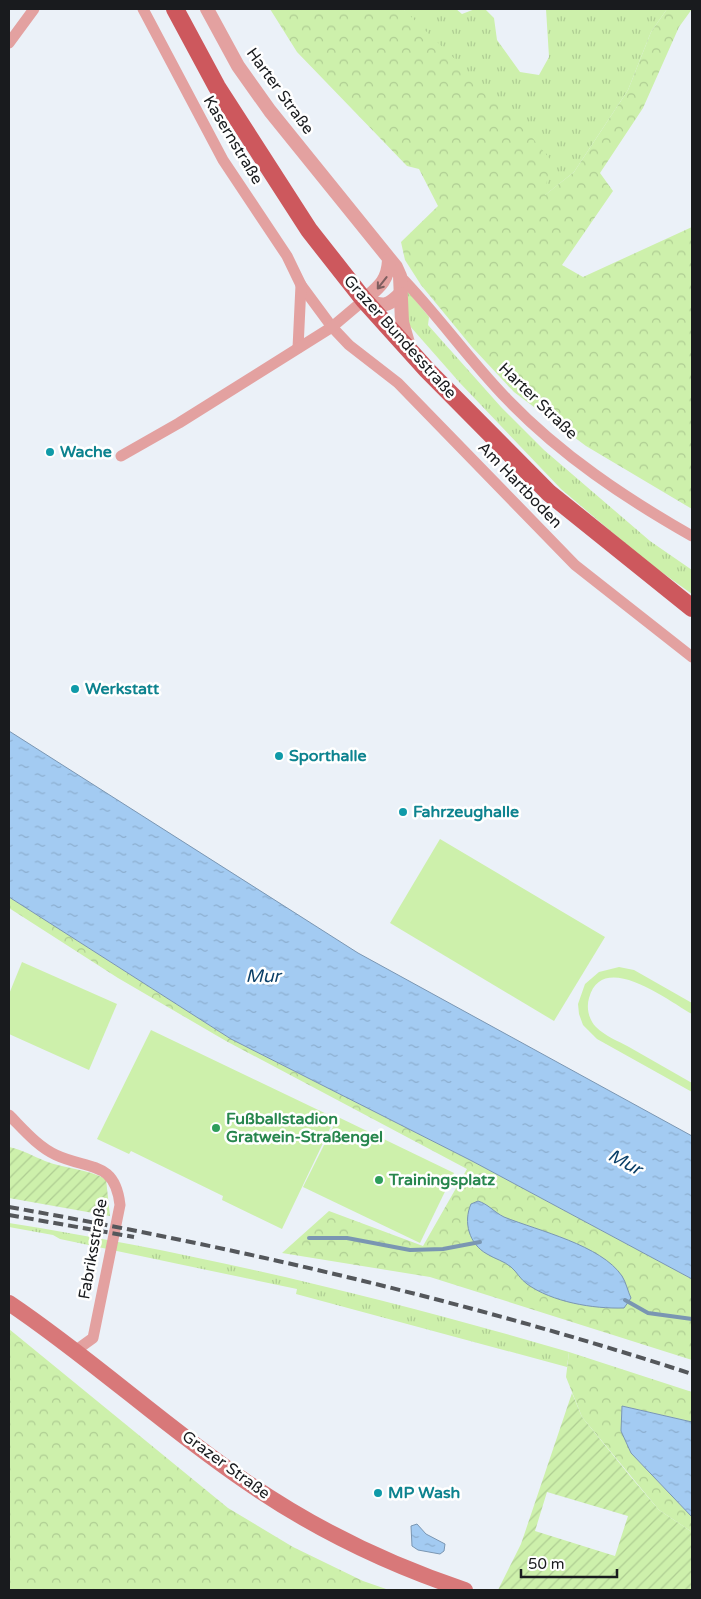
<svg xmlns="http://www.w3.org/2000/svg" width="701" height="1599" font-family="'Varela Round',sans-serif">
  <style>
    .grass { fill: url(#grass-tufts) }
    .forest { fill: url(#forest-crowns) }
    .garden { fill: url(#garden-furrows); fill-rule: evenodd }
    .pitch { fill: #cdf0ab }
    .water { fill: url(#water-ripples); stroke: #7a96b2 }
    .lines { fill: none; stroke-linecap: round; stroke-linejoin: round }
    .stream { stroke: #7a96b2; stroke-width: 4 }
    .minor { stroke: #e3a1a0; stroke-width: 11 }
    .tertiary { stroke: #e3a1a0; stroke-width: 14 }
    .secondary { stroke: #d87879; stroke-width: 16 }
    .primary { stroke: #cd585d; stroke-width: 18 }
    .rail { stroke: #54575b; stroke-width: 4; stroke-dasharray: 10 5; stroke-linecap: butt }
    .oneway { stroke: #7e5e5f }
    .culture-dot { fill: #0f9aa8; stroke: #fff; stroke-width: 2 }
    .leisure-dot { fill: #2e9e5b; stroke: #fff; stroke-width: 2 }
    .labels { text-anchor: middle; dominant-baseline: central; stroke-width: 5; stroke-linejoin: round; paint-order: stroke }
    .street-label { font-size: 16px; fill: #191b1e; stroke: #fff }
    .culture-label { font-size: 16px; font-weight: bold; fill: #0d838f; stroke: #fff; text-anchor: start }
    .leisure-label { font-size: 16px; font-weight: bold; fill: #27864d; stroke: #fff; text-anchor: start }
    .water-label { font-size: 18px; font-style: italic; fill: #0b4068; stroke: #fff }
  </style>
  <defs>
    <pattern id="grass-tufts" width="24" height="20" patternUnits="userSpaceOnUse" patternTransform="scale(1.25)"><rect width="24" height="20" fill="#cdf0ab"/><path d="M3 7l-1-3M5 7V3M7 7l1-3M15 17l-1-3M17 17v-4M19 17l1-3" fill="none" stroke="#afcd93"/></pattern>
    <pattern id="forest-crowns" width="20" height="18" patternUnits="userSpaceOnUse" patternTransform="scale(1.25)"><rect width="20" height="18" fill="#cdf0ab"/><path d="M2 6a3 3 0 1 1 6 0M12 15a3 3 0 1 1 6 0" fill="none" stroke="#afcd93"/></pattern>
    <pattern id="garden-furrows" width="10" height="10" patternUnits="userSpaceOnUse" patternTransform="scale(1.25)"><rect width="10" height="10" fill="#cdf0ab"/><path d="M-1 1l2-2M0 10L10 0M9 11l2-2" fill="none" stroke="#afcd93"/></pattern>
    <pattern id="water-ripples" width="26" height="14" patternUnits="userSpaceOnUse" patternTransform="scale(1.25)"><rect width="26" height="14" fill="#a3cbf2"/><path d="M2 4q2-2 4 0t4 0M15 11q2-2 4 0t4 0" fill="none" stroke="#8caecf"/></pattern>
  </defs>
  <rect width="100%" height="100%" fill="#ebf1f8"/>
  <g class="grass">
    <polygon points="403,9 456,9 462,14 475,9 485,9 494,18 497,40 520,72 539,75 549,57 546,9 667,9 651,32 628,90 574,172 544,196"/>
    <polygon points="407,290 429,317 428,325 501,407 544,450 650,541 692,570 692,594 646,561 561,489 460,383 409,325 405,299"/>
    <path d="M9 1223C199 1253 384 1298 569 1352L567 1367 296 1294 297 1289 60 1239 53 1235 9 1227Z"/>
  </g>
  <g class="forest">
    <polygon points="270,9 403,9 514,116 550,159 545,195 574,172 628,90 651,32 667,9 692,9 679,27 643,108 600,173 613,191 562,265 583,277 692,227 692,509 586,446 514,392 472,347 421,285 405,260 401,242 438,206 419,169 407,166 297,52"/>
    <polygon points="9,897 231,1039 472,1161 692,1279 692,1360 430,1277 282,1253 329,1211 423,1246 467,1169 226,1041 118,978 9,908"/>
    <polygon points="9,1329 228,1508 293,1547 363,1581 389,1590 9,1590"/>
    <polygon points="569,1352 692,1392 692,1422 622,1406 621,1431 631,1453 692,1517 692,1532 659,1510 582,1417 566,1377"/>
  </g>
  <g class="garden">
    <path d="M9 1147C23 1150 33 1156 45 1161 66 1169 87 1169 106 1179L110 1216 9 1198Z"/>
    <path d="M572 1393 582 1417 630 1476 659 1510 692 1532V1590H498L521 1544ZM547 1492 628 1516 615 1556 535 1531Z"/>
  </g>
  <g class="pitch">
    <polygon points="440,839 605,937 554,1021 390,923"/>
    <polygon points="22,962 117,1004 89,1070 9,1034 9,994"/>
    <path d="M619 967 634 970 692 1003V1014C669 1001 602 949 589 998 586 1008 589 1020 596 1027 605 1036 618 1041 629 1047 650 1059 671 1071 692 1083V1092L597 1039 583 1025 579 1014 578 1004 585 984 599 972Z"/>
    <polygon points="151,1030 335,1118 282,1229 222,1200 223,1196 131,1151 129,1154 97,1139"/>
    <polygon points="338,1117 454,1173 420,1243 303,1187"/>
  </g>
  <g class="water">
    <polygon points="9,731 358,953 692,1136 692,1279 472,1161 231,1039 9,897"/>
    <path d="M478 1201C488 1204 494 1212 504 1217 539 1231 601 1245 622 1276 626 1282 628 1292 631 1298L624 1308C593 1309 552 1302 527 1284 520 1279 517 1272 511 1267 504 1261 495 1259 487 1254 469 1244 463 1222 471 1204Z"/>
    <polygon points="622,1406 692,1422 692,1517 631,1453 621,1431"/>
    <polygon points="417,1524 426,1534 445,1544 444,1551 440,1554 418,1550 412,1546 411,1526"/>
  </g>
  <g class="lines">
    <g class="stream">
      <polyline points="309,1238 347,1238 410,1250 443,1249 480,1242"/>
      <polyline points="625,1300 648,1313 692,1319"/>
    </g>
    <g class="minor">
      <polyline points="143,9 223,160 287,256 301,285 332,327 349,345 398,383 575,565 692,657"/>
      <polyline points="9,43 34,9"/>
      <path d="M400 276C438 315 469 360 507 399 561 455 625 498 692 536"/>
      <polyline points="298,348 301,285"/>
      <polyline points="121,456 179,423 332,327 364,300"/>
      <path d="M9 1115C23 1129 38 1147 56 1155 88 1170 115 1160 120 1205L93 1338 75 1351"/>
    </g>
    <g class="tertiary">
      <polyline points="207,9 238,66 270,111 396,267 400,276 402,322 410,350"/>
      <path d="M364 300C379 287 388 281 389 260"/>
      <path d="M364 300C383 306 386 308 400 294"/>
    </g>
    <path class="secondary" d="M9 1303C91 1358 164 1426 245 1481 313 1528 387 1564 465 1590"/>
    <polyline class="primary" points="175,9 217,87 309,230 364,300 427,370 549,493 692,608"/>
    <g class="rail">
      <path d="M9 1207C240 1248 468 1301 692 1374"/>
      <polyline points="9,1215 134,1237"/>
    </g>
  </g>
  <defs><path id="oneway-shaft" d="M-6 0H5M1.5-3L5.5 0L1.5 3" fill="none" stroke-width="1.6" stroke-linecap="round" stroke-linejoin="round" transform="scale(1.25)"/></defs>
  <use class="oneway" href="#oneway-shaft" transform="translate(382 283) rotate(128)"/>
  <g class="culture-dot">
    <circle cx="50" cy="452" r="5"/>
    <circle cx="75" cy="689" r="5"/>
    <circle cx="279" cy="756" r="5"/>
    <circle cx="403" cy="812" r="5"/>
    <circle cx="378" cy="1493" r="5"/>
  </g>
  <g class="leisure-dot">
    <circle cx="216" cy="1128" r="5"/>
    <circle cx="379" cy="1180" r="5"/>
  </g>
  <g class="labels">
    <g class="street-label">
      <text transform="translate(280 91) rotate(54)">Harter Straße</text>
      <text transform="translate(233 140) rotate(59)">Kasernstraße</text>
      <text transform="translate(400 337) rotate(48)">Grazer Bundesstraße</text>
      <text transform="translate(538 401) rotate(44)">Harter Straße</text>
      <text transform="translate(520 485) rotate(46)">Am Hartboden</text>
      <text transform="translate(93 1249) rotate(-80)">Fabriksstraße</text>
      <text transform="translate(226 1465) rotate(36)">Grazer Straße</text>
    </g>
    <g class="culture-label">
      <text x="60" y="452">Wache</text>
      <text x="85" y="689">Werkstatt</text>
      <text x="289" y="756">Sporthalle</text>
      <text x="413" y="812">Fahrzeughalle</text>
      <text x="388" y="1493">MP Wash</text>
    </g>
    <g class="leisure-label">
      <text x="226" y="1119">Fußballstadion<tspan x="226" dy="18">Gratwein-Straßengel</tspan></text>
      <text x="389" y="1180">Trainingsplatz</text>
    </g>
    <g class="water-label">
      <text x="263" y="976">Mur</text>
      <text transform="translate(625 1162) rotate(28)">Mur</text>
    </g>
  </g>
  <rect width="701" height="1599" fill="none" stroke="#191b1e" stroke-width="20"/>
  <path d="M521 1569v8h96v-8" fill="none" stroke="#191b1e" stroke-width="2.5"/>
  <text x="528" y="1569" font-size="15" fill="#191b1e" stroke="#ffffff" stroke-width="4" paint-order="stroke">50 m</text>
</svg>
